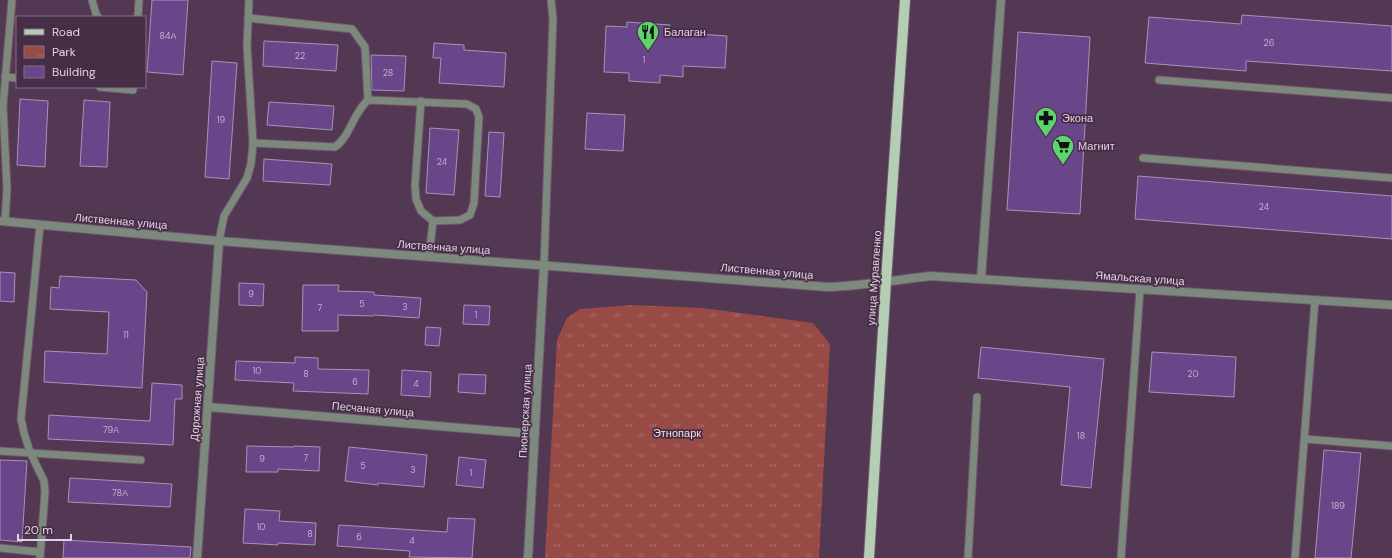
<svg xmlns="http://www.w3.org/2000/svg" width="1392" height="558" font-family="'DM Sans',sans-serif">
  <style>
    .park { fill: url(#park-tufts) }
    .building { fill: #69458a; stroke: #a594b8 }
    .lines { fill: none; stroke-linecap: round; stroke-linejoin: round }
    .service-casing { stroke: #6f576f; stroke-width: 9 }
    .minor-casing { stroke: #6f576f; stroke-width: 10 }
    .primary-casing { stroke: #6f576f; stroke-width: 12 }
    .service { stroke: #7c897c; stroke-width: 7 }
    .minor { stroke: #7c897c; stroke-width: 8 }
    .primary { stroke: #b3ceb4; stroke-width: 10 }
    .labels { text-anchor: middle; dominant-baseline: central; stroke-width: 3.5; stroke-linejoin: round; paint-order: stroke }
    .number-label { font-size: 9px; fill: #c3aecb }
    .poi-label { font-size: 11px; fill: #e1d1e1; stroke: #472e47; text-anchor: start }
    .street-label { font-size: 11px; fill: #e1d1e1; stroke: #472e47 }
    .park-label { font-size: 11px; fill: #f7ddda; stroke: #472e47 }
  </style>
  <defs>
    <pattern id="park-tufts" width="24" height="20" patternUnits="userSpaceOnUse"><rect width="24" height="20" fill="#984b45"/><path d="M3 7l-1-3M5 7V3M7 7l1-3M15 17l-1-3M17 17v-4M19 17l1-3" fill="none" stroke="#ab6c68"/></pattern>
  </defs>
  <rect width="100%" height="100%" fill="#523852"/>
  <polygon class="park" points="632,305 703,308 813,323 830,344 819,558 545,558 557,340 567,318 580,309"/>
  <g class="building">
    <polygon points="152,0 188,0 183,75 147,72"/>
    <polygon points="1242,15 1392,26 1392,71 1246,61 1246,71 1145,63 1149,17 1241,24"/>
    <polygon points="627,22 670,25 669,32 727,36 725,68 683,66 683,77 660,75 660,83 629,81 629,73 604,72 606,26 627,27"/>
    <polygon points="1018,32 1090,37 1080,214 1007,210"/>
    <polygon points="264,41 338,45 336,71 263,66"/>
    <polygon points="434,43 464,45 464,50 506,53 504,87 439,83 441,58 433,58"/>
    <polygon points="371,55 406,56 404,91 372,90"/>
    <polygon points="212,61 237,63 229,179 205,177"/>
    <polygon points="20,99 48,101 45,167 17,165"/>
    <polygon points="84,100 110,102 107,167 80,166"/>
    <polygon points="269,102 334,106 332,130 267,125"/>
    <polygon points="587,113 625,115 623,151 585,149"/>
    <polygon points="430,128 459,130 454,195 426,193"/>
    <polygon points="489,132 504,133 500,197 485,196"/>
    <polygon points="264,159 332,164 330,185 263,181"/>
    <polygon points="1138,176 1392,196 1392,239 1135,219"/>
    <polygon points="0,272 15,273 14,302 0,301"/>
    <polygon points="60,276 136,280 147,292 142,388 44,382 45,351 107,354 109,312 50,309 51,287 59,288"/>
    <polygon points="239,283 264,284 263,306 239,305"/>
    <polygon points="303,285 339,285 338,291 374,292 374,295 421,298 419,318 374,315 373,316 338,315 338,331 302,331"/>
    <polygon points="464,305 490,306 489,325 463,324"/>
    <polygon points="426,327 441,328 439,346 425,345"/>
    <polygon points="981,347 1104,359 1091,488 1061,485 1070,387 978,378"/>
    <polygon points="1152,352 1236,357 1234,397 1149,392"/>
    <polygon points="295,357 318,358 318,369 369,370 368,394 293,391 294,383 235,380 236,361 295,363"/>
    <polygon points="402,370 431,372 430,397 401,395"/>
    <polygon points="459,374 486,375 485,394 458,392"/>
    <polygon points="152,383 182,385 182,399 175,399 173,445 48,439 49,415 150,421"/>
    <polygon points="247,446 294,447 294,446 320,447 319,471 278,469 278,472 246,472"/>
    <polygon points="349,447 427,455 424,487 378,483 378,485 345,481"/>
    <polygon points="1324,450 1361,453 1351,558 1315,558"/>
    <polygon points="459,457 486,460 483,488 456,485"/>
    <polygon points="0,460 27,461 22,542 0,540"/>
    <polygon points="70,478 172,484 170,507 68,502"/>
    <polygon points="245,509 280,511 279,521 316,523 315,545 278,543 278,545 243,543"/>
    <polygon points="448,518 475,519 472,558 409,557 410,551 337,546 339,525 447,532"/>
    <polygon points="64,540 191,547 190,558 63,558"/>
  </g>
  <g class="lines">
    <g class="service-casing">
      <g id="service">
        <polyline points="92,0 96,14 98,17"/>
        <polyline points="249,0 247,46 253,143"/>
        <polyline points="138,17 139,0"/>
        <polyline points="248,18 352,29 365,47 368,100"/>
        <polyline points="5,77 17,78"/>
        <polyline points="1159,80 1392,98"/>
        <polyline points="100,87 133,90 133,87"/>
        <polyline points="421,101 415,185 416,199 421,211 433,221 429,257"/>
        <polyline points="1143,158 1392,178"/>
        <polyline points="5,221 7,189 3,106 12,0"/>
        <polyline points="40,225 21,419 24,433 30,452 44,481 45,492 40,558"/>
        <path d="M219 241 224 216 247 178 251 164 253 143 335 147C350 137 353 113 368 100L467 104 476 109 479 117 474 203 470 215 460 220 433 221"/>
        <polyline points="544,265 553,19 551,0"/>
        <polyline points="1305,439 1392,446"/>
        <polyline points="0,451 141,460"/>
        <polyline points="0,548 40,552"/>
        <polyline points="968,558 977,397"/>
        <polyline points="1121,558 1140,289"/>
        <polyline points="1295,558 1315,300"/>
      </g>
    </g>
    <g class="minor-casing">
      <g id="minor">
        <path d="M0 221 219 241 828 287C862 286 896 280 930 276L1392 305"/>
        <polyline points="981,279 1001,0"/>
        <polyline points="208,407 535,434"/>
        <polyline points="197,558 219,241"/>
        <polyline points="528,558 544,265"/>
      </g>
    </g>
    <g class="primary-casing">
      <polyline id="primary" points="869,558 886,281 905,0"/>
    </g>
    <use href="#service" class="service"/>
    <use href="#minor" class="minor"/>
    <use href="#primary" class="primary"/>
  </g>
  <defs>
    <g id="restaurant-pin" transform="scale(1.15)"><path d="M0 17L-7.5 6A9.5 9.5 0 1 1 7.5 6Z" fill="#5dd56d" stroke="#472e47"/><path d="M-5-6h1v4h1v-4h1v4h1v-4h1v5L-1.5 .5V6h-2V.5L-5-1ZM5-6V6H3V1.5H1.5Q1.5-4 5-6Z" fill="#111"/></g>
    <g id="pharmacy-pin" transform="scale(1.15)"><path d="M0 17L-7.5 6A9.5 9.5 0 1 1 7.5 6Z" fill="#5dd56d" stroke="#472e47"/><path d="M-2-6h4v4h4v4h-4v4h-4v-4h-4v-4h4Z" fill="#111"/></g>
    <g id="supermarket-pin" transform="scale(1.15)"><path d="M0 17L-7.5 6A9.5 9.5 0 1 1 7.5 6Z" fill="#5dd56d" stroke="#472e47"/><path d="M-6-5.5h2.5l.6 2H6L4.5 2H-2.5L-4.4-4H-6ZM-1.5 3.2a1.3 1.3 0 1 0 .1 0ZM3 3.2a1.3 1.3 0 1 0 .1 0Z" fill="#111"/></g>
  </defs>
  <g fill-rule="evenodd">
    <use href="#restaurant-pin" x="648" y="32"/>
    <use href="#pharmacy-pin" x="1046" y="118"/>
    <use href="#supermarket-pin" x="1063" y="146"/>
  </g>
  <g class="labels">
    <g class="number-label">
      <text x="168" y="36">84А</text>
      <text x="1269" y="43">26</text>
      <text x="300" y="56">22</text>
      <text x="644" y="60">1</text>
      <text x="388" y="73">28</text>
      <text x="221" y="120">19</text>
      <text x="442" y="162">24</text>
      <text x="1264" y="207">24</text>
      <text x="251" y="294">9</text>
      <text x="362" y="304">5</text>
      <text x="405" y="307">3</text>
      <text x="320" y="308">7</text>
      <text x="476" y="315">1</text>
      <text x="126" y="335">11</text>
      <text x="257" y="371">10</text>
      <text x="306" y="374">8</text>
      <text x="1193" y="374">20</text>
      <text x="355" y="382">6</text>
      <text x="416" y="384">4</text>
      <text x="111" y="430">79А</text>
      <text x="1081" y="436">18</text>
      <text x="306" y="458">7</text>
      <text x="262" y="459">9</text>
      <text x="363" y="466">5</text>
      <text x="413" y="470">3</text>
      <text x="471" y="473">1</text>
      <text x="120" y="493">78А</text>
      <text x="1338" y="506">189</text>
      <text x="261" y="527">10</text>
      <text x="310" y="534">8</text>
      <text x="359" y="537">6</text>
      <text x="412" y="541">4</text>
    </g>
    <g class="poi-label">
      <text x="664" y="32">Балаган</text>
      <text x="1062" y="118">Экона</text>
      <text x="1078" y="146">Магнит</text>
    </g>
    <g class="street-label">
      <text transform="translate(121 221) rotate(5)">Лиственная улица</text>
      <text transform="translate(444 247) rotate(4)">Лиственная улица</text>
      <text transform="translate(767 271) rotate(5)">Лиственная улица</text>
      <text transform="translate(874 278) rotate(-86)">улица Муравленко</text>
      <text transform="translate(1140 278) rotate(4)">Ямальская улица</text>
      <text transform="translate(197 399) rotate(-86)">Дорожная улица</text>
      <text transform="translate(373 409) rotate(5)">Песчаная улица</text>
      <text transform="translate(525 411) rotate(-87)">Пионерская улица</text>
    </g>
    <g class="park-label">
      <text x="677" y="433">Этнопарк</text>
    </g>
  </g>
  <rect x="16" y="16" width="130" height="72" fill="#472e47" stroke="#856f85"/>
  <rect x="24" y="29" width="20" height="6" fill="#b3ceb4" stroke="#856f85"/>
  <text x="52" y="36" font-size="12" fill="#e1d1e1">Road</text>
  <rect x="24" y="46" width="20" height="12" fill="url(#park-tufts)" stroke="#856f85"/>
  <text x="52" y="56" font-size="12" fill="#e1d1e1">Park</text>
  <rect x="24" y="66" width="20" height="12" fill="#69458a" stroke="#856f85"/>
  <text x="52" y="76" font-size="12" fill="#e1d1e1">Building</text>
  <path d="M18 534v6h53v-6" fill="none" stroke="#e1d1e1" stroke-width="2"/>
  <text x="24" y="534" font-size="12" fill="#e1d1e1" stroke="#472e47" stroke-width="3" paint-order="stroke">20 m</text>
</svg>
